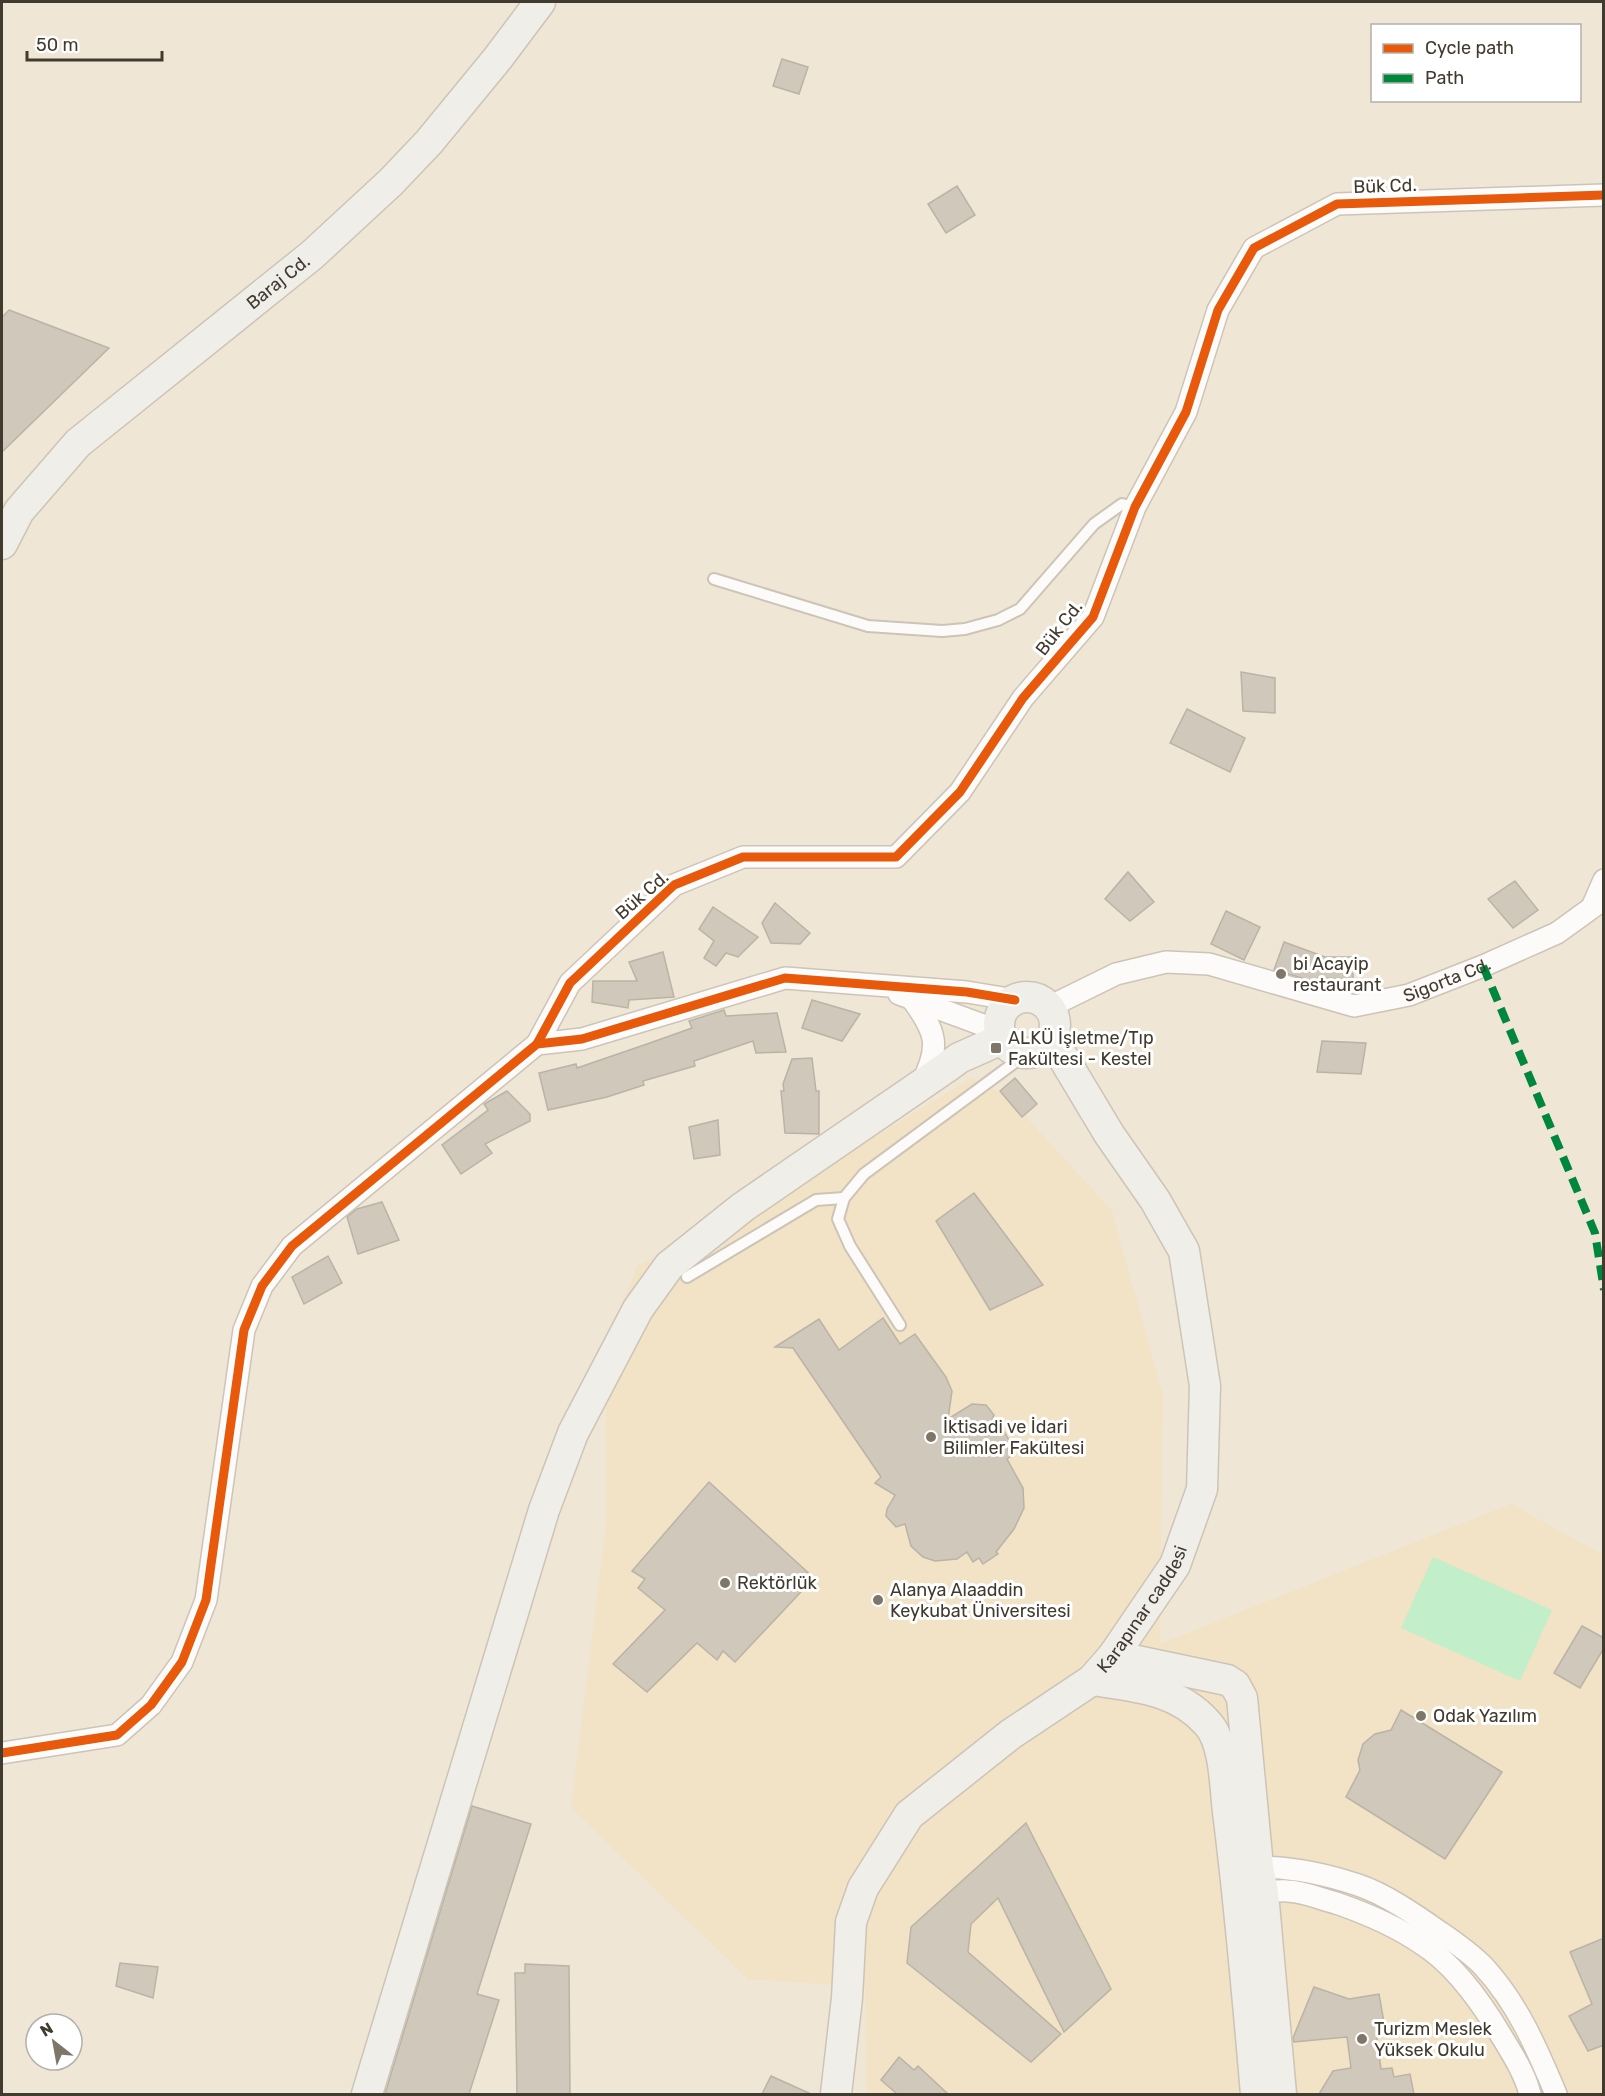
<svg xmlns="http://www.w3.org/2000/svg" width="1605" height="2096" font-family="Rubik,sans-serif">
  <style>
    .built { fill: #f2e2c6 }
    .green { fill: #c2eec9 }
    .building { fill: #d0c8ba; stroke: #bab3a6; stroke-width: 1.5 }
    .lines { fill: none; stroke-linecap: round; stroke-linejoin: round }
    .lane-casing { stroke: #ccc4b6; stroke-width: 14 }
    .street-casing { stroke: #ccc4b6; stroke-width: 24 }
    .secondary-casing { stroke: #ccc4b6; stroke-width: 33 }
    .lane { stroke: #fdfbf9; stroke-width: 10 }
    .street { stroke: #fdfbf9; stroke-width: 21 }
    .secondary { stroke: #f0eee9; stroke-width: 30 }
    .quiet { stroke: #00873e; stroke-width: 8; stroke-dasharray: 15 8; stroke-linecap: butt }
    .cycleway-casing { stroke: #fff; stroke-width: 13 }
    .cycleway { stroke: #e8590c; stroke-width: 9 }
    .poi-dot { fill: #7e7668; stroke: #fff; stroke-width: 2 }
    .labels { text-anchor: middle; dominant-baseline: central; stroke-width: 6; stroke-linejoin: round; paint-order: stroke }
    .street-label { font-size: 18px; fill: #413a2e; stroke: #fff }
    .poi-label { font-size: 18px; fill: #413a2e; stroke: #fff; text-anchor: start }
  </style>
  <rect width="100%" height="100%" fill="#f0e6d5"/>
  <polygon class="built" points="972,1078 1008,1097 1112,1211 1163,1395 1160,1644 1511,1504 1603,1555 1603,2094 867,2094 865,1987 748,1979 571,1808 606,1525 606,1343 638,1265 724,1228"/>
  <polygon class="green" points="1433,1557 1552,1610 1520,1681 1401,1628"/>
  <g class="building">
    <polygon points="782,59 808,67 799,94 773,86"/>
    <polygon points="957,186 975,215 946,233 928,204"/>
    <polygon points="9,310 109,348 2,452 2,317"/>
    <polygon points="1241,672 1275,678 1275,713 1243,711"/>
    <polygon points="1187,709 1245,738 1230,772 1170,743"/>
    <polygon points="1128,872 1154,902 1130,921 1105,899"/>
    <polygon points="1515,881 1538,910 1513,928 1488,899"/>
    <polygon points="775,903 810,933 800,944 771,943 762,923"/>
    <polygon points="713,907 758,937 738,957 726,953 716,966 704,958 714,941 699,929"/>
    <polygon points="1226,911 1260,927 1244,960 1211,944"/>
    <polygon points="1284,942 1325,957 1353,957 1353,979 1318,978 1316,982 1274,970"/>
    <polygon points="663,952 674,997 629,1000 628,1008 592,1002 593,981 637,981 629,962"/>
    <polygon points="812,1000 860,1014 842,1041 802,1028"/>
    <polygon points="724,1010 726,1016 777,1013 786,1052 756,1053 753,1041 694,1061 695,1066 643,1081 644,1085 607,1097 548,1110 539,1073 576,1064 577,1068 647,1044 692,1028 689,1021"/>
    <polygon points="1322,1041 1366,1043 1361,1074 1317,1072"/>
    <polygon points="812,1058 816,1091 819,1091 819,1134 785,1133 781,1091 784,1091 783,1084 792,1059"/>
    <polygon points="1015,1078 1037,1104 1022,1117 1000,1091"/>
    <polygon points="507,1091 530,1114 530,1121 485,1144 492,1153 461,1174 442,1145 488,1110 484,1104"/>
    <polygon points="718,1120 720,1155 694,1159 689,1127"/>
    <polygon points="974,1193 1043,1285 990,1310 936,1221"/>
    <polygon points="382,1202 399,1240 358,1254 347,1217 357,1209"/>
    <polygon points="328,1256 342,1283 304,1304 292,1277"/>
    <polygon points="883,1318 900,1344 915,1334 946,1377 952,1391 948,1419 972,1404 986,1405 994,1415 985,1436 1004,1431 1010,1442 1008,1450 1011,1456 1007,1459 1023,1488 1024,1508 1014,1529 996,1552 998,1554 983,1564 979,1558 973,1562 967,1552 957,1559 935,1561 923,1557 911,1546 905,1524 896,1527 886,1516 887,1509 895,1495 875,1483 881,1477 793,1348 775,1347 819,1319 839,1350"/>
    <polygon points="709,1482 814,1578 735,1662 723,1651 717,1660 697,1643 647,1692 613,1664 665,1610 638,1588 645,1579 632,1571"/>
    <polygon points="1582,1626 1604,1638 1604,1648 1580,1688 1554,1673"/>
    <polygon points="1401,1710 1502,1772 1445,1859 1346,1797 1360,1770 1358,1760 1363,1744 1375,1734 1391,1730"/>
    <polygon points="472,1806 531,1824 477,1994 499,2000 469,2094 385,2094"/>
    <polygon points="1026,1823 1111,1989 1064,2032 998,1898 971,1924 968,1952 1061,2034 1031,2062 907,1963 911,1927"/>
    <polygon points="1604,1938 1604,2045 1588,2051 1569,2016 1592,2004 1570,1952"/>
    <polygon points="120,1963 158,1967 153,1998 116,1986"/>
    <polygon points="525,1964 569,1966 570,2094 517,2094 515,1973 525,1973"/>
    <polygon points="1314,1987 1349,1999 1379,1994 1385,2028 1376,2030 1381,2069 1392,2068 1394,2077 1410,2074 1414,2094 1319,2094 1333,2071 1351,2068 1347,2037 1294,2042 1293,2038"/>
    <polygon points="899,2057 914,2070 918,2066 948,2094 897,2094 881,2080"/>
    <polygon points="771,2076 811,2094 762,2094"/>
  </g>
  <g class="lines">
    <g class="lane-casing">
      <g id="lane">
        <polyline points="714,579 868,626 942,631 965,629 998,620 1020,609 1094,524 1122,504 1135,507"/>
        <polyline points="687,1277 816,1200 844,1198"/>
        <polyline points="900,1325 850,1246 838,1219 844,1198 864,1174 1014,1063 1023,1053"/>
      </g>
    </g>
    <g class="street-casing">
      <g id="street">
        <polyline points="1593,905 1604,880"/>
        <polyline points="899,994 999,1031"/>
        <path d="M912 999C936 1032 941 1045 922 1083"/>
        <path id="s1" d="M1049 1007 1116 974 1166 962 1209 964 1354 1006 1409 995 1483 966 1557 933 1604 899"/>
        <polyline points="537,1044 570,983 674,885 743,857 896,857 960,792 1023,698 1093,617 1135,507 1186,412 1218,310 1254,248 1337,204 1604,195"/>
        <polyline points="2,1753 117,1735 151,1705 182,1662 206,1600 244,1330 262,1286 292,1246 537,1044 582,1039 785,978 967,992 1015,1000"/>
        <path d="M1245 1868C1282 1865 1322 1873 1358 1885 1385 1894 1414 1914 1437 1930 1453 1941 1471 1953 1484 1967 1518 2004 1537 2049 1556 2094"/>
        <path d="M1251 1895C1262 1893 1275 1890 1287 1891 1303 1891 1320 1899 1336 1903 1365 1913 1396 1926 1422 1944 1454 1964 1483 2005 1502 2037 1513 2055 1525 2074 1530 2094"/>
      </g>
    </g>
    <g class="secondary-casing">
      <g id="secondary">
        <path id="s2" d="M2 544 19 511 78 443 312 255 391 182 429 142 498 58 540 2"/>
        <circle cx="1027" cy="1025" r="28"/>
        <polyline points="1113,1656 1227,1680 1235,1685 1242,1698 1258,1867 1263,1893 1281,2094"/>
        <path d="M1092 1680C1134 1686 1178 1689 1208 1724 1225 1743 1225 1787 1228 1812 1240 1906 1248 2000 1256 2094"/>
        <polyline points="367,2094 544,1510 573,1433 638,1309 669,1266 743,1207 947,1067 959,1058 1002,1039"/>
        <path id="s3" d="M836 2094 847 1998 851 1922 863 1888 909 1815 1011 1734 1092 1680 1113 1656 1175 1565 1202 1489 1205 1386 1184 1251 1155 1200 1109 1134 1052 1039"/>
      </g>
    </g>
    <use href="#lane" class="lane"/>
    <use href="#street" class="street"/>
    <use href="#secondary" class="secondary"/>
    <polyline class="quiet" points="1483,966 1595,1233 1604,1290"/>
    <g class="cycleway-casing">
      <g id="cycleway">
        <polyline points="537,1044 570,983 674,885 743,857 896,857 960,792 1023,698 1093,617 1135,507 1186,412 1218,310 1254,248 1337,204 1604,195"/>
        <polyline points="2,1753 117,1735 151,1705 182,1662 206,1600 244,1330 262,1286 292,1246 537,1044 582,1039 785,978 967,992 1015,1000"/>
      </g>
    </g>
    <use href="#cycleway" class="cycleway"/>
  </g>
  <g class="poi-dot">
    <circle cx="1281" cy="974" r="6"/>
    <rect x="990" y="1042" width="12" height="12" rx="3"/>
    <circle cx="931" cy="1437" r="6"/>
    <circle cx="725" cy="1583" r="6"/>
    <circle cx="878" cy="1600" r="6"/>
    <circle cx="1421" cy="1716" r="6"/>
    <circle cx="1362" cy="2039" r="6"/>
  </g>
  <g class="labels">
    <g class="street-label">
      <text transform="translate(1385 186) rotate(-2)">Bük Cd.</text>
      <text stroke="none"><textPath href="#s2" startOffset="384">Baraj Cd.</textPath></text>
      <text transform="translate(1059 628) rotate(-52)">Bük Cd.</text>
      <text transform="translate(642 895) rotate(-41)">Bük Cd.</text>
      <text stroke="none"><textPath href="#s1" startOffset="417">Sigorta Cd.</textPath></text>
      <text stroke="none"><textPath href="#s3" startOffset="610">Karapınar caddesi</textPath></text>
    </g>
    <g class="poi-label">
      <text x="1293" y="964">bi Acayip<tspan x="1293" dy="21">restaurant</tspan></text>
      <text x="1008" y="1038">ALKÜ İşletme/Tıp<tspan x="1008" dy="21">Fakültesi - Kestel</tspan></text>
      <text x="943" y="1427">İktisadi ve İdari<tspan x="943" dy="21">Bilimler Fakültesi</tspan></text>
      <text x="737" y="1583">Rektörlük</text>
      <text x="890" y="1590">Alanya Alaaddin<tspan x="890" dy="21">Keykubat Üniversitesi</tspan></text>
      <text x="1433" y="1716">Odak Yazılım</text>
      <text x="1374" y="2029">Turizm Meslek<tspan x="1374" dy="21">Yüksek Okulu</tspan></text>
    </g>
  </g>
  <rect width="1605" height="2096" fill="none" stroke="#413a2e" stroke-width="6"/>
  <rect x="1371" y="24" width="210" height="78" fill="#ffffff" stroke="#b3b0ab" stroke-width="1.5"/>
  <rect x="1383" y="44" width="30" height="9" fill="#e8590c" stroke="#b3b0ab" stroke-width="1.5"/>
  <text x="1425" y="54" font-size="18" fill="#413a2e">Cycle path</text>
  <rect x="1383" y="74" width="30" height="9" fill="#00873e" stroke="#b3b0ab" stroke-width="1.5"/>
  <text x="1425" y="84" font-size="18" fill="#413a2e">Path</text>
  <g transform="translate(54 2042) rotate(329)"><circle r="28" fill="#ffffff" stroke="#b3b0ab" stroke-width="1.5"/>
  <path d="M0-4.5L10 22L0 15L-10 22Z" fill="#7e7668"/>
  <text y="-9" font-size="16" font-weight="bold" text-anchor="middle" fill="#413a2e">N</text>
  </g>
  <path d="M27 51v9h135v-9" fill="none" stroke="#413a2e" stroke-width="3"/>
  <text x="36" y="51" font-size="18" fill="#413a2e" stroke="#ffffff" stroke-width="4.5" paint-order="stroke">50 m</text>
</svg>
